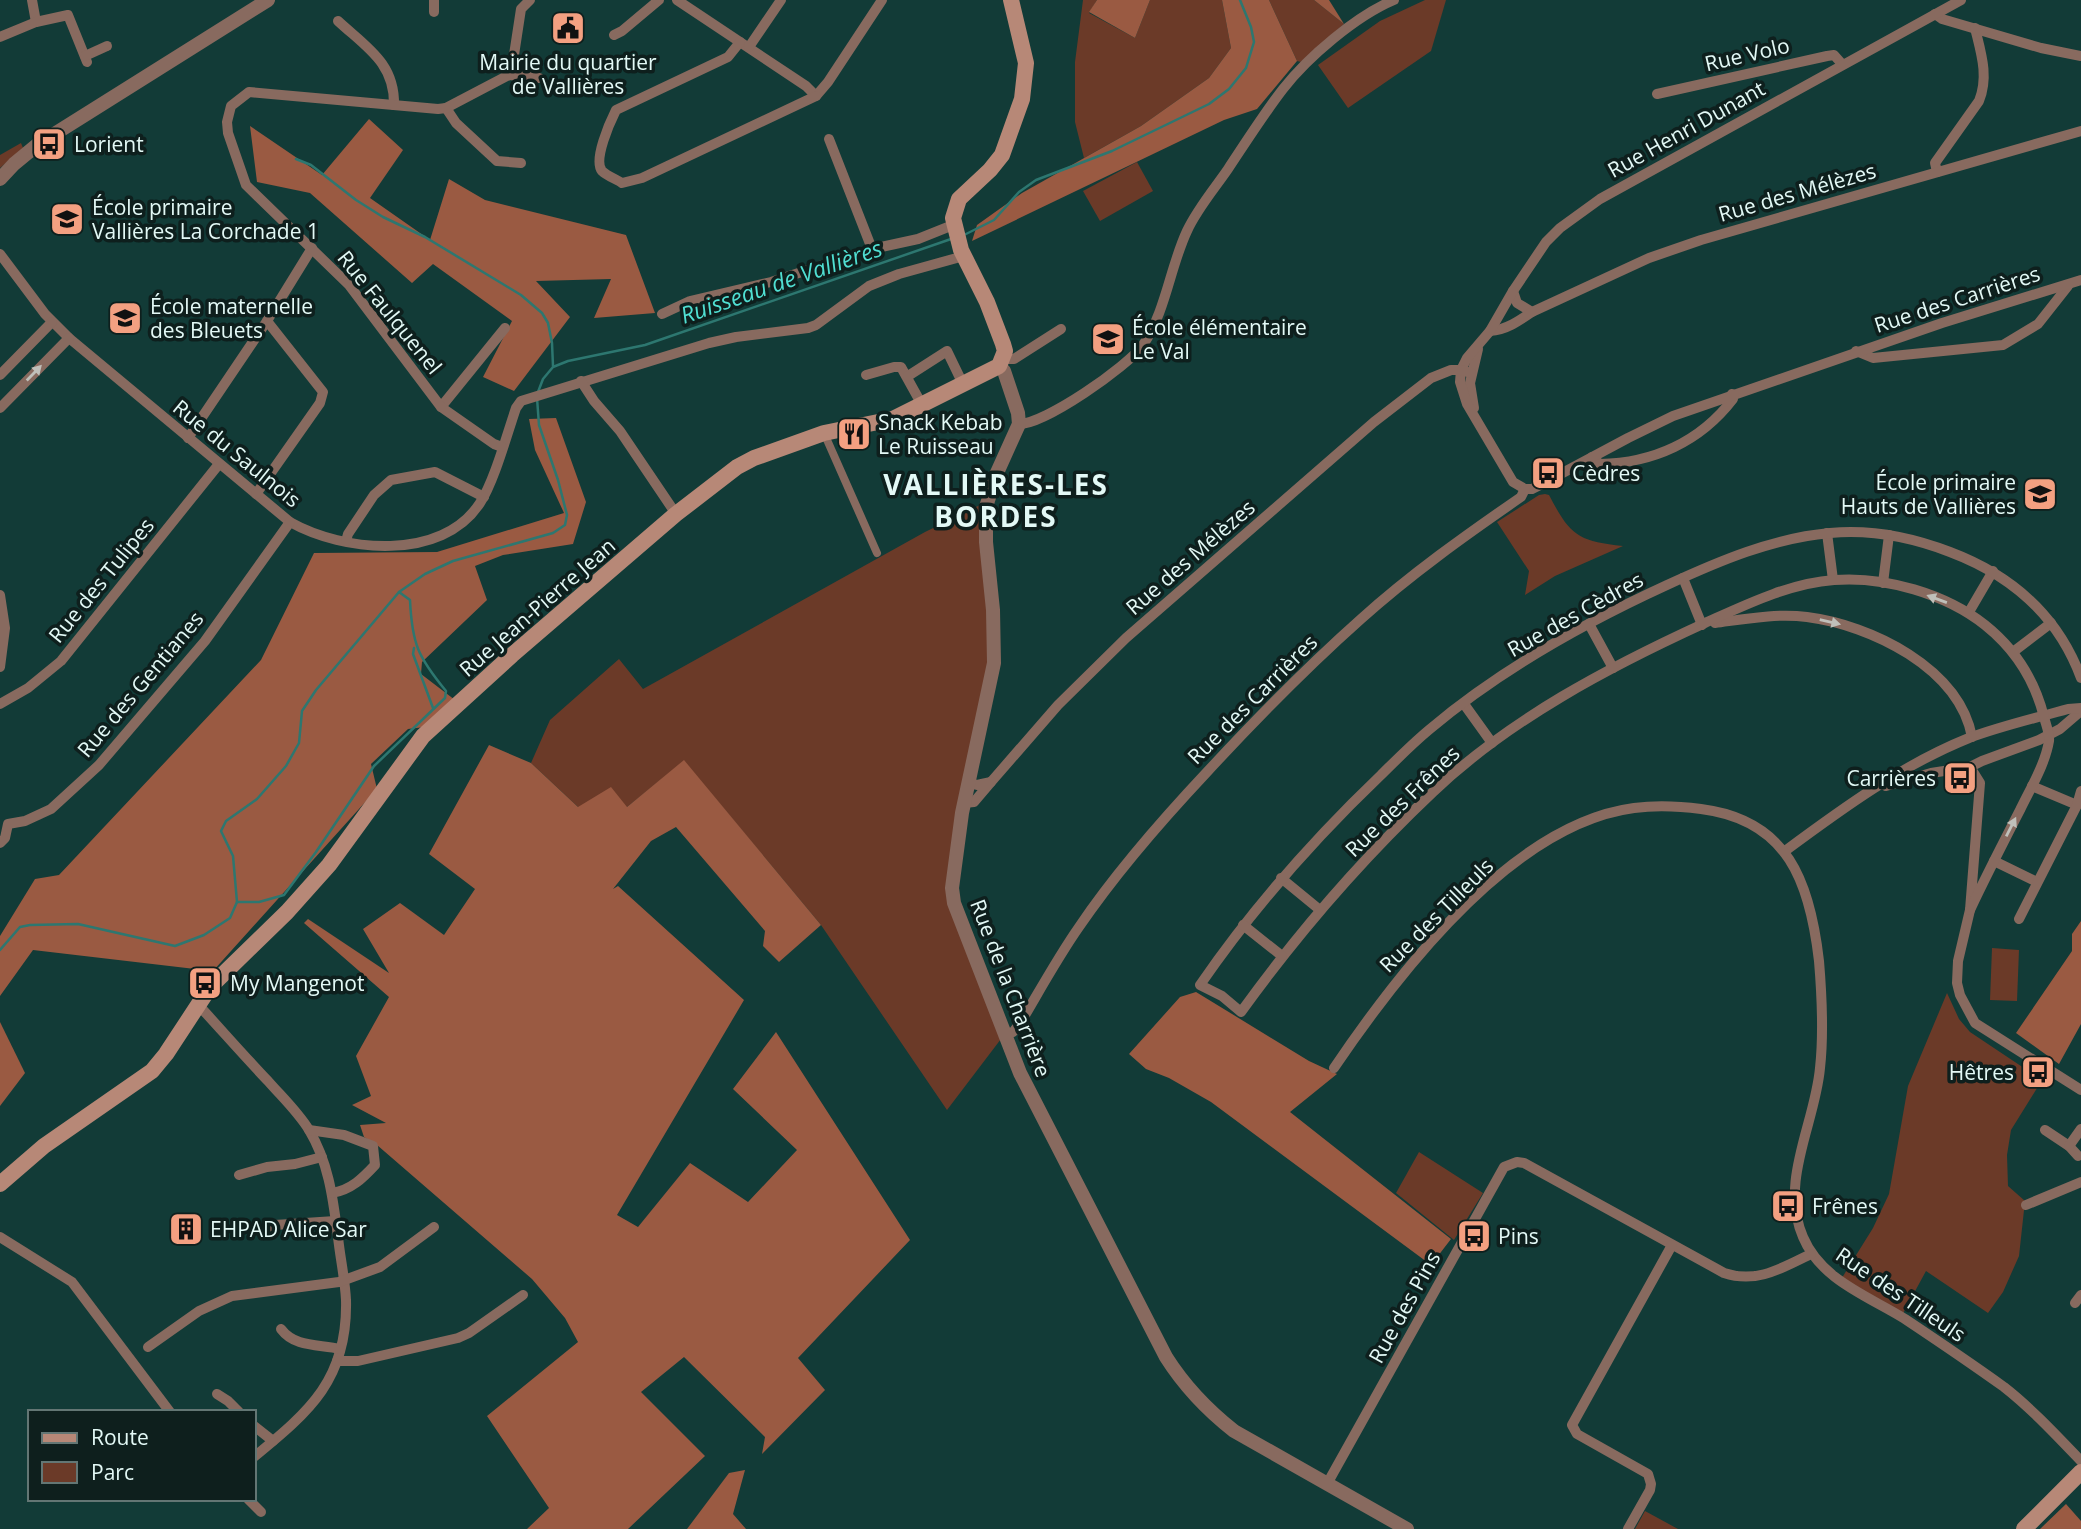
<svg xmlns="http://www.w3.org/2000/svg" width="2081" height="1529" font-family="'Open Sans',sans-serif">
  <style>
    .green { fill: #6b3a28 }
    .forest { fill: #9a5a42 }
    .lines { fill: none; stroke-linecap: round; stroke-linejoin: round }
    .stream { stroke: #2d7770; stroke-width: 2.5 }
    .pedestrian { stroke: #886a5f; stroke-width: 8 }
    .minor { stroke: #886a5f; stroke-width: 10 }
    .tertiary { stroke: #886a5f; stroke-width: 14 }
    .secondary { stroke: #b78877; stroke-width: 16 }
    .oneway { fill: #bfc0ba }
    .labels { text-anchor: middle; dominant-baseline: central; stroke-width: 7; stroke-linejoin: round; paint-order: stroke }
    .street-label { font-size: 21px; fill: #e3f9f6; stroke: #0e1f1d }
    .poi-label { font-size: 21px; fill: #e3f9f6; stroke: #0e1f1d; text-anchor: start }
    .water-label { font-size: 23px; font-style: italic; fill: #50dfd2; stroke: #0e1f1d }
    .district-label { font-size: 28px; font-weight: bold; letter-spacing: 2px; fill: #e3f9f6; stroke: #0e1f1d }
  </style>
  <rect width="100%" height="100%" fill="#123b37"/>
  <g class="green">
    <polygon points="1083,0 1097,0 1089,13 1135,38 1150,0 1222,0 1231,48 1209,78 1141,126 1084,158 1075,122 1075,62"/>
    <polygon points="1269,0 1314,0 1344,24 1301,62 1297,61"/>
    <polygon points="1425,0 1446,0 1431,51 1348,108 1318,65 1380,21"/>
    <polygon points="21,143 23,148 0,168 0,155"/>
    <polygon points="1137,162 1153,191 1100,221 1083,191"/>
    <path d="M1545 494 1549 495C1570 535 1577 541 1623 546L1555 576 1525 595 1529 571 1497 522 1539 495Z"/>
    <polygon points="982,504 994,647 952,888 1004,1035 947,1110 821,925 684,761 627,807 578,807 531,763 550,720 619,659 643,689 925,532"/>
    <polygon points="1992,948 2019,950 2017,1001 1990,1000"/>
    <polygon points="1947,993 1959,1019 1970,1032 2042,1080 2011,1130 2007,1155 2008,1186 2025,1201 2019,1256 2003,1292 1988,1313 1926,1271 1901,1317 1840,1281 1873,1228 1889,1194 1908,1086"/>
    <polygon points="1419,1152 1483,1193 1454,1240 1396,1193"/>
    <polygon points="1645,1511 1678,1529 1635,1529"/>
  </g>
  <g class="forest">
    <polygon points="1097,0 1150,0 1135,38 1089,12"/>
    <polygon points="1222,0 1269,0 1297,61 1257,109 1224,120 972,241 977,225 1022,193 1141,126 1209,78 1231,48"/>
    <polygon points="1314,0 1329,0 1344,24"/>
    <polygon points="369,119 403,150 370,198 430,240 449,179 485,200 626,235 655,313 594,318 611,279 536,281 570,317 514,391 483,377 512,321 433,264 412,283 310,193 257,182 250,126 322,175"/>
    <polygon points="556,418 586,502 573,544 503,555 475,566 487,600 422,662 421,674 455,700 425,727 408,729 371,764 377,789 204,981 195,969 33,950 0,996 0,936 35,879 59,875 261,660 314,553 437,552 564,513 535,450 529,419"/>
    <polygon points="489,745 531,763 578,807 611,787 627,807 684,760 821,925 779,962 763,946 765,931 676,827 651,841 613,889 618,886 744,1000 617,1215 638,1227 690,1163 748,1202 797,1150 733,1089 776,1032 910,1240 798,1358 825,1390 762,1454 765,1437 684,1357 641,1392 705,1456 628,1529 527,1529 549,1508 487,1416 578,1342 565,1318 532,1279 377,1145 364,1137 360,1125 386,1123 352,1105 371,1096 356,1056 389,997 304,923 308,919 389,973 363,929 400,903 444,935 475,889 429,854"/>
    <polygon points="2081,921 2081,1024 2059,1064 2016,1033 2072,951 2072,934"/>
    <polygon points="1196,992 1309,1061 1337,1074 1290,1112 1451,1239 1431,1265 1211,1102 1169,1078 1146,1069 1129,1054 1180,997"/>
    <polygon points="0,1022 25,1073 0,1106"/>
    <polygon points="745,1470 733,1514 746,1529 687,1529 729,1473"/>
    <polygon points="2066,1504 2081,1521 2081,1529 2040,1529"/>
  </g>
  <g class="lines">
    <g class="stream">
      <polyline points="296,159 311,165 356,200 383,217 425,237 521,295 542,313 548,323 552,343 553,366"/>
      <polyline points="964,235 994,220 1019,192 1036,180 1112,151 1209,104 1229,89 1246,68 1254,42 1251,27 1240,0"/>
      <polyline points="538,392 543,379 553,367 568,361 645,345 951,239"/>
      <polyline points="414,648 413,654 433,708"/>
      <path d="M237 902H259L284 895 316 852 374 766 445 698 446 691C418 657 412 644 410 600L399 592"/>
      <polyline points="0,950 20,927 30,925 78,924 175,946 204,935 230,918 237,902 233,856 221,831 226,821 257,799 286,766 299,743 302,711 316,690 399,592 425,574 453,561 553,533 565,525 567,515 558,480 539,425 537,398"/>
    </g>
    <polyline class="pedestrian" points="824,433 877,553"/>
    <g class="minor">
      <polyline points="32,0 36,22"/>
      <polyline points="434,0 434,12"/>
      <polyline points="677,0 806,86 816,96 828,82 882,0"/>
      <polyline points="1935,14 1942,19 2041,48 2081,56"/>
      <path d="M338 21C366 47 395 63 394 105"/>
      <polyline points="614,35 622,31 659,0"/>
      <polyline points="0,37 36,22 68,15 87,62"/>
      <path d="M740 42 728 57 616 110C610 122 593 160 602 171 607 176 616 179 622 183L642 178 816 96"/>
      <polyline points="749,47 781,0"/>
      <polyline points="85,56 107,46"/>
      <polyline points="509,75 539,78"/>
      <polyline points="1657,94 1827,56 1834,55 1842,64"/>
      <polyline points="446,108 456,123 497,161 521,163"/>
      <polyline points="829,139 872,249"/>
      <path d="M1937 172 1935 163 1979 101C1989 76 1981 53 1975 28"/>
      <path d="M0 254 45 314 69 338 290 522C343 552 442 562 480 503 494 482 507 434 516 408L521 401 709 343 736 337 808 328 816 325 869 286 899 274 964 256"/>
      <polyline points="1513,291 1517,303 1532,312"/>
      <polyline points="662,314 690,301 771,282 872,249 918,239 953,225"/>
      <path d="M1490 331C1506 330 1519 321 1532 312L1649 258 1701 240 2081 131"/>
      <polyline points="1856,351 1873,358 2003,345 2038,324 2068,286"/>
      <polyline points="1003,359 1014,359 1061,329"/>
      <polyline points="0,375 52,322"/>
      <polyline points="866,375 894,367 901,367 921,403"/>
      <polyline points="908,376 947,351 962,382"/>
      <polyline points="581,381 594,401 620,431 676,514"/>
      <polyline points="441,407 505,328"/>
      <polyline points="0,408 69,338"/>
      <polyline points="1474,408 1470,383 1478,349"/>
      <path d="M1019 424C1045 424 1127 367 1143 345 1166 311 1170 267 1187 231 1197 209 1215 188 1228 169 1246 142 1263 115 1283 89 1308 57 1356 16 1394 0"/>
      <polyline points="188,438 267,321 312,248"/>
      <polyline points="502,447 494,444 441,407 349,285 246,185 228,133 227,122 231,106 249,92 438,109 446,108 509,75 512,68 521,9 530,0"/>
      <path d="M1592 457 1600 464C1653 463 1700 442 1733 399L1732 394"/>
      <polyline points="1525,489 1513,482 1467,404 1460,382 1461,370 1467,358 1490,331 1513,291 1546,242 1560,228 1600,199 1961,0"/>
      <polyline points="1525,489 1532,489 1540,485 1628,438 1673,416 1942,323 2081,280"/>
      <polyline points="256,494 320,403 323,392 267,321"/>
      <polyline points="1827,533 1833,580"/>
      <polyline points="346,541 348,534 374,495 391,480 435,472 484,497"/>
      <polyline points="1683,578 1702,625"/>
      <polyline points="1883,583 1889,535"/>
      <polyline points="0,595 5,628 0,667"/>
      <polyline points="1969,612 1993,571"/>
      <path d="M1715 623C1745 619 1777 613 1807 617 1871 625 1959 668 1972 737"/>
      <polyline points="1589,624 1613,668"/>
      <polyline points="2013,652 2051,623"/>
      <polyline points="0,704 28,688 61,661 219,464"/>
      <polyline points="1464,704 1492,743"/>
      <polyline points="1970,767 1980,783 1970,910 1958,961 1957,983 1960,995 1975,1023 2081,1090"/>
      <polyline points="991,782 1058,705 1126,638 1374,422 1431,378 1451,370 1461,370 1471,373"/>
      <polyline points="1886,786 1931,773 1970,767 1982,761 2039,740 2060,729 2081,711"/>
      <polyline points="2032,786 2077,805"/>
      <polyline points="964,803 974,802 991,782 977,785 969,783"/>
      <polyline points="0,843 5,838 8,824 25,821 51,809 99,765 205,641 290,522"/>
      <path d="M1785 851C1843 808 1902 765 1969 738 2001 726 2036 718 2068 709L2081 708"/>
      <polyline points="1994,861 2037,882"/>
      <polyline points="1281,878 1320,910"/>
      <path d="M1970 910C1986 876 2003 843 2020 810 2030 789 2045 765 2049 741 2050 734 2046 725 2044 717 2035 681 2015 649 1985 625 1946 594 1885 576 1834 580 1790 583 1745 605 1705 623 1609 667 1510 719 1433 792 1362 859 1298 933 1241 1012L1222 996 1200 985C1253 908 1314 839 1381 775 1397 759 1413 743 1430 729 1500 670 1584 623 1667 585 1719 561 1773 538 1830 533 1872 529 1911 537 1950 552 2011 575 2058 616 2081 678"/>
      <polyline points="2019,919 2077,805 2081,791"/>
      <polyline points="1243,925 1282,956"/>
      <path d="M197 1006 203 1010C225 1034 246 1058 268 1081 282 1097 298 1112 309 1130 329 1163 333 1199 338 1237 340 1257 345 1279 346 1300 348 1379 310 1411 254 1457"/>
      <path d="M1004 1035 1013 1032 1021 1022C1040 990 1058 957 1079 927 1117 871 1161 821 1207 772 1256 719 1307 667 1361 619 1411 574 1466 535 1521 497L1525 489"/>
      <path d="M1334 1068C1399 972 1512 824 1634 808 1657 805 1678 806 1701 809 1788 820 1810 882 1819 961 1822 997 1824 1032 1820 1068 1815 1124 1779 1181 1803 1237 1821 1280 1868 1296 1905 1319 1938 1341 1972 1364 2004 1387 2031 1408 2057 1436 2081 1461"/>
      <path d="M309 1130 344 1135 373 1146 375 1165C363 1178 351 1190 332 1193"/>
      <polyline points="2045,1130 2069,1146 2078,1156"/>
      <polyline points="2069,1146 2081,1129"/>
      <polyline points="239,1175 267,1167 295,1164 322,1157"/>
      <polyline points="2026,1205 2081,1182"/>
      <polyline points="264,1228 275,1225 335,1221"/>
      <polyline points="0,1237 72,1282 170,1412"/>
      <polyline points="2075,1303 2081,1295"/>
      <path d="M281 1329C295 1348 320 1344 340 1349"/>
      <polyline points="148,1347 199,1311 232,1296 339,1282 380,1267 434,1227"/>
      <polyline points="337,1361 358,1361 458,1338 469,1333 523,1295"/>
      <polyline points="217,1394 228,1401 239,1412"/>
      <polyline points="254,1426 273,1441"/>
      <path d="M1327 1484 1504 1167 1517 1162 1524 1163 1724 1273C1757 1284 1782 1268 1811 1254"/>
      <polyline points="248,1499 261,1512"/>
      <polyline points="1628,1529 1650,1490 1651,1484 1648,1474 1577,1434 1572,1425 1672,1245"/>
    </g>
    <g class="tertiary">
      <polyline points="0,179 14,164 37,145 268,0"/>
      <path d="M999 366 1004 371 1018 413 1019 424 996 475 986 507V542L993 610 994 663 962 813 952 888 954 903 1020 1073 1166 1357C1185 1387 1206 1409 1234 1431L1407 1529"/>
    </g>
    <g class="secondary">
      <polyline points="0,1184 44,1146 152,1071 166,1054 210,987 287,912 329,865 423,736 512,655 676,514 737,467 754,458 824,433 893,419 999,366 1005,351 1003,344 987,302 961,250 953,218 959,199 990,170 1002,155 1022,99 1026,63 1011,0"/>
      <polyline points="2024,1529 2081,1472"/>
    </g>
  </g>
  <defs><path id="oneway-solid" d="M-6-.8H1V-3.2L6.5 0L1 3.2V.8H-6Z" transform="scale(1.75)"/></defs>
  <g class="oneway">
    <use href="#oneway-solid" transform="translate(34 373) rotate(-46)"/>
    <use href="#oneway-solid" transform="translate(1937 599) rotate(-160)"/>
    <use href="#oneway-solid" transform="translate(1830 622) rotate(13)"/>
    <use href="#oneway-solid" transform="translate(2011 827) rotate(-63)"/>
  </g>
  <defs>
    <g id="civic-square" transform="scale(1.75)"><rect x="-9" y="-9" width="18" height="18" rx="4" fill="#f3a081" stroke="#0e1f1d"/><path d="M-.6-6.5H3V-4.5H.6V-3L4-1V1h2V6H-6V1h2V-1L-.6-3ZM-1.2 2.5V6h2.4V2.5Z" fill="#111"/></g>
    <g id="bus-square" transform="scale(1.75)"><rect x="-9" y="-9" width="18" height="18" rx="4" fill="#f3a081" stroke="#0e1f1d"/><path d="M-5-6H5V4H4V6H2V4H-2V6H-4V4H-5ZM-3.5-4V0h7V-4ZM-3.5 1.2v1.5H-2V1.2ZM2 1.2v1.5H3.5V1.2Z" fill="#111"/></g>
    <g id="school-square" transform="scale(1.75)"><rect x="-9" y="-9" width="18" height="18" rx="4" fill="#f3a081" stroke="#0e1f1d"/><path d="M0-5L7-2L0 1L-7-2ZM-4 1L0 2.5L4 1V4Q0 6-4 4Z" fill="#111"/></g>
    <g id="restaurant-square" transform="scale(1.75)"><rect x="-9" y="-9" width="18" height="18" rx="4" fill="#f3a081" stroke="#0e1f1d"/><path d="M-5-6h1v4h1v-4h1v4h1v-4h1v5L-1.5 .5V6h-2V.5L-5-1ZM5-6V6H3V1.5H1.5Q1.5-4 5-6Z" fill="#111"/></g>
    <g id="building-square" transform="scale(1.75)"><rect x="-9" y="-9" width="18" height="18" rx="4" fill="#f3a081" stroke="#0e1f1d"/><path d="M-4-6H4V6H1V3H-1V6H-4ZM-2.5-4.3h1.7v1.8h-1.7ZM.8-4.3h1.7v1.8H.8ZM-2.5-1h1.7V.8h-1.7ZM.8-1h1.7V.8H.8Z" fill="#111"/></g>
  </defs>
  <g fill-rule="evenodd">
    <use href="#civic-square" x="568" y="28"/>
    <use href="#bus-square" x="49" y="144"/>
    <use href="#school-square" x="67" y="219"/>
    <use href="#school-square" x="125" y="318"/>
    <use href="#school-square" x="1108" y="339"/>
    <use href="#restaurant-square" x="854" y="434"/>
    <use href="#bus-square" x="1548" y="473"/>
    <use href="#school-square" x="2040" y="494"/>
    <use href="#bus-square" x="1960" y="778"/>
    <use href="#bus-square" x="205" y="983"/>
    <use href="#bus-square" x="2038" y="1072"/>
    <use href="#bus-square" x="1788" y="1206"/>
    <use href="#building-square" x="186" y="1229"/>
    <use href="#bus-square" x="1474" y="1236"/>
  </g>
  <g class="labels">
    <g class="street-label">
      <text transform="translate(1747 54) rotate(-13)">Rue Volo</text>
      <text transform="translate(1686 129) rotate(-29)">Rue Henri Dunant</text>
      <text transform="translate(1797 192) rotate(-16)">Rue des Mélèzes</text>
      <text transform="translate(1957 299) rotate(-18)">Rue des Carrières</text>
      <text transform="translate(390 312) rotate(51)">Rue Faulquenel</text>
      <text transform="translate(237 453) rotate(39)">Rue du Saulnois</text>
      <text transform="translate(1190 557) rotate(-41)">Rue des Mélèzes</text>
      <text transform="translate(101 580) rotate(-51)">Rue des Tulipes</text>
      <text transform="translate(537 607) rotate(-41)">Rue Jean-Pierre Jean</text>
      <text transform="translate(1575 614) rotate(-29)">Rue des Cèdres</text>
      <text transform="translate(140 684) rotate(-50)">Rue des Gentianes</text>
      <text transform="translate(1252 699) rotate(-45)">Rue des Carrières</text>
      <text transform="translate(1402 801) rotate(-44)">Rue des Frênes</text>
      <text transform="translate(1436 915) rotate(-45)">Rue des Tilleuls</text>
      <text transform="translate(1011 988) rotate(69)">Rue de la Charrière</text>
      <text transform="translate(1901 1294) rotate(34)">Rue des Tilleuls</text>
      <text transform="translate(1404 1307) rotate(-61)">Rue des Pins</text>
    </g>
    <g class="poi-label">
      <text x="568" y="62" text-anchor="middle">Mairie du quartier<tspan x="568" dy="24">de Vallières</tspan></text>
      <text x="74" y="144">Lorient</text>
      <text x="92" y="207">École primaire<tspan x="92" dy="24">Vallières La Corchade 1</tspan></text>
      <text x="150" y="306">École maternelle<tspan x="150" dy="24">des Bleuets</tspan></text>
      <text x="1132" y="327">École élémentaire<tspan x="1132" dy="24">Le Val</tspan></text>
      <text x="878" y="422">Snack Kebab<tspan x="878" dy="24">Le Ruisseau</tspan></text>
      <text x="1572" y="473">Cèdres</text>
      <text x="2016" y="482" text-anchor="end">École primaire<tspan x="2016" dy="24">Hauts de Vallières</tspan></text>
      <text x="1936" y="778" text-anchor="end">Carrières</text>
      <text x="230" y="983">My Mangenot</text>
      <text x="2014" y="1072" text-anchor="end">Hêtres</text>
      <text x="1812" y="1206">Frênes</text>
      <text x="210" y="1229">EHPAD Alice Sar</text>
      <text x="1498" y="1236">Pins</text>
    </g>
    <g class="water-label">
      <text transform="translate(781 281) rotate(-19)">Ruisseau de Vallières</text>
    </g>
    <g class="district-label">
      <text x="996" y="484">VALLIÈRES-LES<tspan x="996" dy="32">BORDES</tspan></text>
    </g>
  </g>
  <rect x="28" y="1410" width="228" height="91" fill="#0e1f1d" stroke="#637674" stroke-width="2"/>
  <rect x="42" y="1433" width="35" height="10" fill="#b78877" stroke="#637674" stroke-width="2"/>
  <text x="91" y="1445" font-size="21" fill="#e3f9f6">Route</text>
  <rect x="42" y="1462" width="35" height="21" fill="#6b3a28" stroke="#637674" stroke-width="2"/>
  <text x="91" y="1480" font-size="21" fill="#e3f9f6">Parc</text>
</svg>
